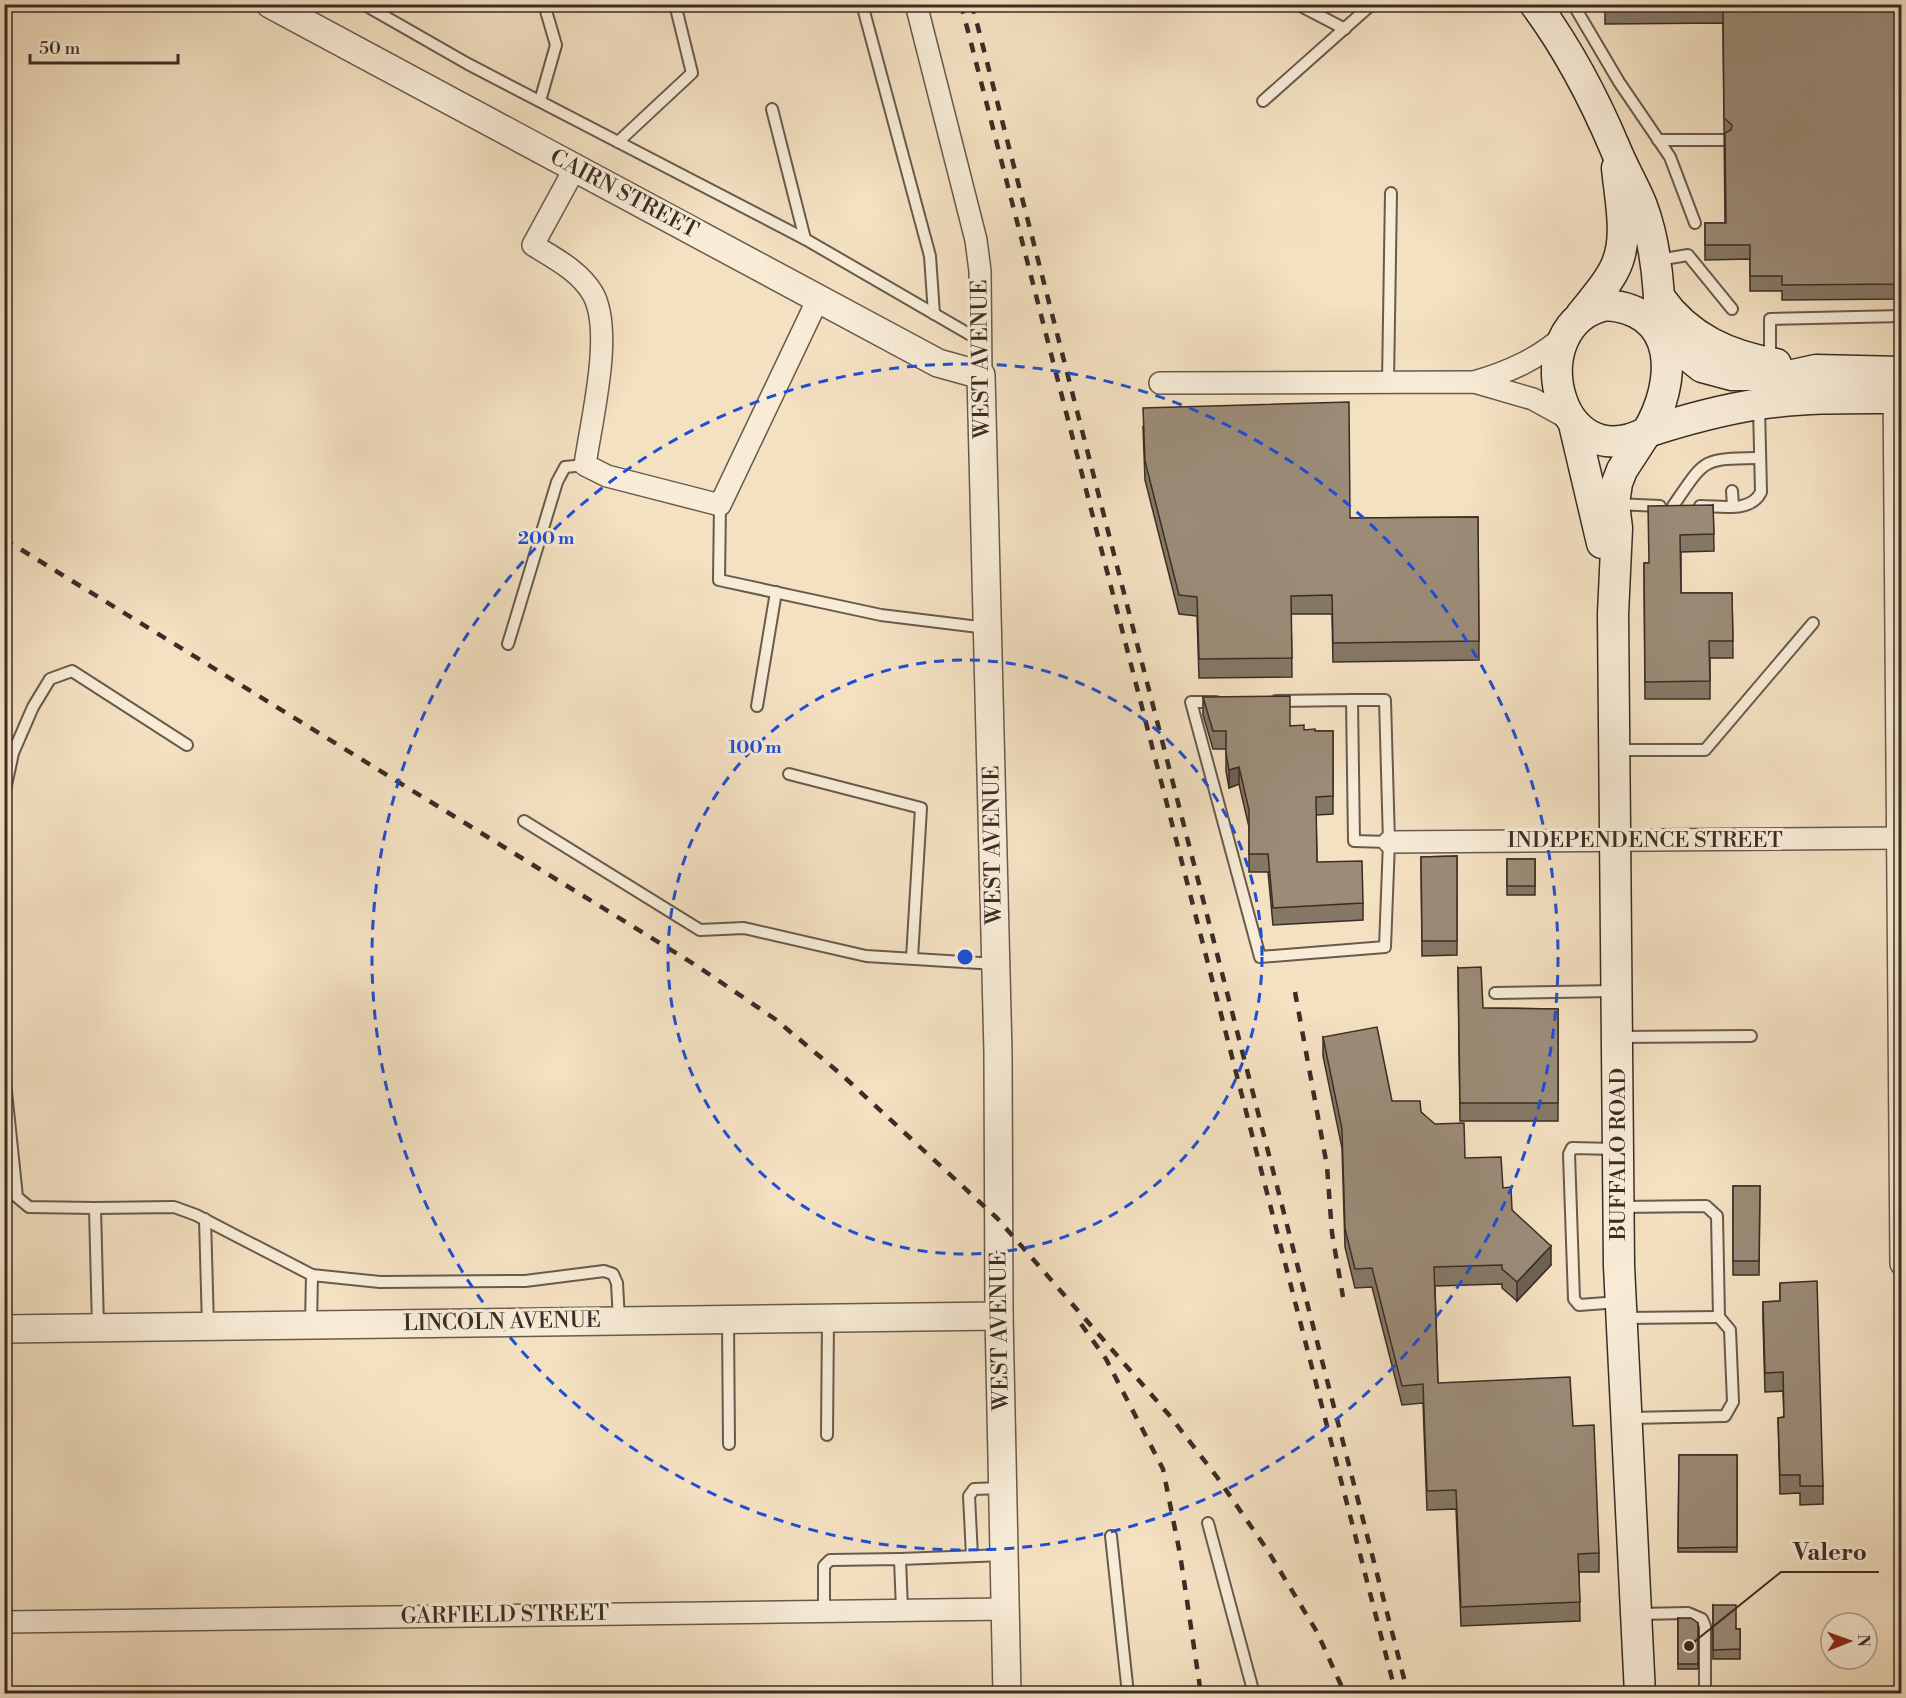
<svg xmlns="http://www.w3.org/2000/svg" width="1906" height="1698" font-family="'Libre Bodoni',serif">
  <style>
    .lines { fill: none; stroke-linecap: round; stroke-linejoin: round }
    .service-casing { stroke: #685a4d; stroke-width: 14 }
    .minor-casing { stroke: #685a4d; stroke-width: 24 }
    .tertiary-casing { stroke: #685a4d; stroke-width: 30 }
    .secondary-casing { stroke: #3a2d26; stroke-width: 33 }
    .service { stroke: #f8ecd7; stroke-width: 10 }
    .minor { stroke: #f8ecd7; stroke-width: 21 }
    .tertiary { stroke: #f8ecd7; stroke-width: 27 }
    .secondary { stroke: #f8ecd7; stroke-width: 30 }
    .rail { stroke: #3a2d26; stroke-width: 4.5; stroke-dasharray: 10 10; stroke-linecap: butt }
    .wall { fill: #857866; stroke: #3a2d26; stroke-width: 1.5 }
    .shaded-wall { fill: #6c6153; stroke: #3a2d26; stroke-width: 1.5 }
    .building { fill: #9b8b77; stroke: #3a2d26; stroke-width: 1.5 }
    .ring { fill: none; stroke: #1d4ed8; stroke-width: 3; stroke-dasharray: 10 8 }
    .labels { text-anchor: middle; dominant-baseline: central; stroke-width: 6; stroke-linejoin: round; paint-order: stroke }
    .street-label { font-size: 22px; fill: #3a2d26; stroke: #f8ecd7 }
    .centre { fill: #1d4ed8; stroke: #f8ecd7; stroke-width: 3 }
    .ring-label { font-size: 18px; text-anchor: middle; font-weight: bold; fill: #1d4ed8; stroke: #f8ecd7; stroke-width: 6; stroke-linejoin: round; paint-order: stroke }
    .leader { fill: none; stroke: #3a2d26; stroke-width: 2 }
    .callout-dot { fill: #3a2d26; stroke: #f8ecd7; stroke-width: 2 }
    .callout-label { font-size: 24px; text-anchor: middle; font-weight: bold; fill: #3a2d26; stroke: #f8ecd7; stroke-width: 6; stroke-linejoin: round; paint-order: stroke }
  </style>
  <rect width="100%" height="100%" fill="#f4e1c2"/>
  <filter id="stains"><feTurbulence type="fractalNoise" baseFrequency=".00333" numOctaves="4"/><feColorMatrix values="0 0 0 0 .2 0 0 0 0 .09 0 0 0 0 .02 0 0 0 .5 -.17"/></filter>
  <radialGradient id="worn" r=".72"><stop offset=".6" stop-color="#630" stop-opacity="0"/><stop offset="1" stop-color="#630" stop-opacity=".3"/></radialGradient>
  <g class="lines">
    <g class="service-casing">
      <g id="service">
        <polyline points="363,4 468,64 805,239 981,341"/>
        <polyline points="862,4 930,256 934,314"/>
        <polyline points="1297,4 1345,29"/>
        <polyline points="1573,4 1619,82 1670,157 1695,223"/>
        <polyline points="540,101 556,45 544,4"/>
        <polyline points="1263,101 1372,4"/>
        <polyline points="772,109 805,239"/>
        <polyline points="1658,140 1725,140"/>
        <polyline points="618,142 692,73 675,4"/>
        <polyline points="1658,260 1688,255 1732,309"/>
        <polyline points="1770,362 1770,319 1902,316"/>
        <polyline points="1388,382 1391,193"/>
        <polyline points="1732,491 1733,506"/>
        <polyline points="1616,504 1660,506"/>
        <polyline points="720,505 719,580 881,615 987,628"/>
        <path d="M1673 506C1706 458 1701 459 1760 458"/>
        <path d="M1700 506C1721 506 1751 513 1761 492L1759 407"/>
        <polyline points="508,644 557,482 565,467 585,465"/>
        <polyline points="1276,701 1352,700 1354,841 1389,842"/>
        <polyline points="1216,702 1191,702 1260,957 1385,947 1389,842 1385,700 1352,700"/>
        <polyline points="757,706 776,592"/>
        <polyline points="1615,750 1705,750 1813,623"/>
        <polyline points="789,774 921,808 912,958"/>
        <polyline points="4,795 13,753 33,707 50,679 72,671 187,745"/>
        <polyline points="524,821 700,930 744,928 866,956 996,964"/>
        <polyline points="1495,993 1614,991"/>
        <polyline points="1618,1037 1751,1036"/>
        <polyline points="4,1072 17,1197 29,1207 95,1208 98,1327"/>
        <polyline points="1615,1149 1572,1148 1569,1154 1574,1299 1579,1305 1619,1302"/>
        <polyline points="1622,1207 1706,1206 1717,1216 1719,1317 1730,1330 1733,1402 1725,1416 1629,1418"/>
        <polyline points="95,1208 174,1207 196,1215 312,1275 311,1323"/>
        <polyline points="205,1219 208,1326"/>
        <polyline points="312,1275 380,1282 525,1281 604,1271 613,1274 617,1283 619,1320"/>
        <polyline points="1624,1318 1719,1317"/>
        <polyline points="728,1320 729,1444"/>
        <polyline points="827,1435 828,1318"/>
        <polyline points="1208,1523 1254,1694"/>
        <polyline points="1111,1536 1128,1694"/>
        <polyline points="972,1556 969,1496 974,1489 1001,1488"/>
        <polyline points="900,1559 1004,1555"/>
        <polyline points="824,1611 824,1566 830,1560 900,1559 902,1610"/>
        <polyline points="1638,1614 1688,1613 1702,1619 1705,1626 1705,1694"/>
      </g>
    </g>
    <g class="minor-casing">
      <g id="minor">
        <polyline points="916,4 976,240 980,271 981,375"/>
        <path d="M575 168 533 245C554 258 580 271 593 294 614 332 591 421 585 465L607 476 720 505 818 299"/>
        <path d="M1474 382C1509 372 1538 359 1565 335"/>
        <polyline points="1160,383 1474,382 1533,399 1571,420"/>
        <polyline points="1894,385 1901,1264"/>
        <polyline points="1389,842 1902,838"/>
        <polyline points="4,1622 1006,1609"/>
      </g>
    </g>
    <g class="tertiary-casing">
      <g id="tertiary">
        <polyline points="270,4 938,363 981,375 998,1053 999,1316 1007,1694"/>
        <polyline points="4,1329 999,1316"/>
      </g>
    </g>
    <g class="secondary-casing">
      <g id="secondary">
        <path d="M1535 4C1569 50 1593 96 1615 148 1623 168 1634 186 1642 206 1657 246 1660 291 1660 333"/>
        <path d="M1660 298C1688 338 1729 356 1776 364"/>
        <path d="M1606 305C1680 310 1677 383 1647 432 1554 481 1521 323 1606 305Z"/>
        <path d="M1581 315C1592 301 1606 286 1614 270 1630 240 1620 201 1617 168"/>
        <polyline points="1661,334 1702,367 1732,375 1793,375 1816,370 1902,372"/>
        <polyline points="1574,424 1602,543"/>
        <path d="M1647 432C1684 420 1721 410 1759 404 1806 397 1854 398 1902 398"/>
        <polyline points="1640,1694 1619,1266 1613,614 1617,528 1614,504 1617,483 1622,470 1646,433"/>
      </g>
    </g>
    <use href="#service" class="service"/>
    <use href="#minor" class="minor"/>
    <use href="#tertiary" class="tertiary"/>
    <use href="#secondary" class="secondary"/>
    <g class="rail">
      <polyline points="961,4 1396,1694"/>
      <polyline points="972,4 1408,1694"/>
      <polyline points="4,539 697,966 775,1019 842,1075 997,1218 1170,1416 1217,1477 1268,1551 1317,1632 1345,1694"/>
      <polyline points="1295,992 1327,1166 1332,1233 1343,1297"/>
      <polyline points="1081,1324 1106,1359 1163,1469 1180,1554 1201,1694"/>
    </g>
  </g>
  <g class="wall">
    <polygon points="1605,4 1902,4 1902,299 1782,300 1782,291 1750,291 1750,259 1705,260 1705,223 1725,223 1723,23 1605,24"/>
    <polygon points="1143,427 1350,518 1478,517 1479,660 1333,662 1332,614 1291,614 1292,677 1199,678 1197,616 1179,614 1145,480"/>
    <polygon points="1713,505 1714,551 1681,552 1681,593 1732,593 1733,658 1710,658 1710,699 1645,699 1644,563 1649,563"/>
    <polygon points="1203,697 1304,730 1315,731 1333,731 1333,814 1316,815 1317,862 1363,903 1363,920 1273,925 1268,872 1249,872 1249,827 1239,784 1229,788 1226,771 1226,749 1213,749 1203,715"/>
    <polygon points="1457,856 1457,955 1422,956 1421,857"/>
    <rect x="1507" y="859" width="28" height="36"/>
    <polygon points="1458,968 1483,1008 1558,1009 1558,1121 1460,1121"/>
    <polygon points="1323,1037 1392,1101 1421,1112 1465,1158 1503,1188 1512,1210 1551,1265 1517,1301 1502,1288 1502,1284 1435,1286 1438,1383 1573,1426 1599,1553 1599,1572 1579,1572 1580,1621 1461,1626 1456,1509 1427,1510 1423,1403 1402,1405 1372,1287 1355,1288 1345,1247 1342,1148 1323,1056"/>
    <polygon points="1733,1186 1760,1186 1759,1275 1733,1275"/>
    <polygon points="1780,1283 1823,1486 1823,1504 1800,1505 1800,1493 1780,1494 1778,1418 1784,1417 1783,1391 1765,1392 1763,1321 1763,1302 1780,1301"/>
    <polygon points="1679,1455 1737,1455 1737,1552 1678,1552"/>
    <polygon points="1713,1605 1736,1629 1740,1629 1740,1659 1713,1659"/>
    <polygon points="1678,1618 1698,1623 1698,1669 1678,1669"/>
  </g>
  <g class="shaded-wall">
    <polygon points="1239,767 1239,784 1229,788 1229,770"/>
    <polygon points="1551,1246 1551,1265 1517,1301 1517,1282"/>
  </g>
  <g class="building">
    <polygon points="1605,4 1902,4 1902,284 1782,285 1782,276 1750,276 1750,245 1705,245 1705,223 1726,223 1725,133 1731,130 1732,125 1724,118 1723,9 1605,9"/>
    <polygon points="1349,402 1350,518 1478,517 1479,641 1333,643 1332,595 1291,596 1292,658 1199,659 1197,597 1179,595 1145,461 1143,408"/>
    <polygon points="1713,505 1714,534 1680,535 1681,593 1732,593 1733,641 1709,641 1710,681 1645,682 1644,563 1649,563 1648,506"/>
    <polygon points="1290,696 1290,726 1304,725 1304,730 1315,729 1315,731 1333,731 1333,796 1316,797 1317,862 1362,861 1363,903 1273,908 1268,854 1249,854 1249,810 1239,767 1229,770 1226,753 1226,731 1213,731 1203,697"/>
    <polygon points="1457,856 1457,941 1422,941 1421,857"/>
    <rect x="1507" y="859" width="28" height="27"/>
    <polygon points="1481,967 1483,1008 1558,1009 1558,1103 1460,1103 1458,968"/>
    <polygon points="1377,1027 1392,1101 1420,1101 1421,1112 1435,1124 1464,1123 1465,1158 1501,1157 1503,1188 1511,1187 1512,1210 1551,1246 1517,1282 1502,1269 1502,1265 1434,1267 1438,1383 1570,1377 1573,1426 1594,1425 1599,1553 1578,1554 1580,1602 1461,1607 1456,1490 1427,1491 1423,1384 1402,1386 1372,1268 1355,1269 1345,1229 1342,1129 1323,1037"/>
    <polygon points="1733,1186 1760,1186 1759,1261 1733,1261"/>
    <polygon points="1817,1281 1823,1486 1800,1486 1800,1475 1780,1475 1778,1418 1784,1417 1783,1372 1765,1373 1763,1302 1780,1301 1780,1283"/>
    <polygon points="1679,1455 1737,1455 1737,1547 1678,1548"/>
    <polygon points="1713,1605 1736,1605 1736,1629 1740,1629 1740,1649 1713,1650"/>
    <polygon points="1678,1618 1691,1618 1698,1623 1698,1664 1678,1664"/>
  </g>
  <g class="ring">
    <circle cx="965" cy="957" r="297"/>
    <circle cx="965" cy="957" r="593"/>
  </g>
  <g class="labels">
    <g class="street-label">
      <text transform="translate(624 194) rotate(28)">CAIRN STREET</text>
      <text transform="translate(981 359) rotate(-91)">WEST AVENUE</text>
      <text x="1645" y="840">INDEPENDENCE STREET</text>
      <text transform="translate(993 845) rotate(-91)">WEST AVENUE</text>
      <text transform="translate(1618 1154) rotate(-90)">BUFFALO ROAD</text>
      <text transform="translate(502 1322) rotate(-1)">LINCOLN AVENUE</text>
      <text transform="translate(1000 1331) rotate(-91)">WEST AVENUE</text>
      <text transform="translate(505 1615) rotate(-1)">GARFIELD STREET</text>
    </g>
  </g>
  <circle cx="965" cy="957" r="9" class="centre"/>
  <g class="ring-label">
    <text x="546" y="544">200 m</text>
    <text x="755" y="753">100 m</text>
  </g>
  <path class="leader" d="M1689 1646L1781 1572H1879"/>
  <circle class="callout-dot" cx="1689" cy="1646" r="6"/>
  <g class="callout-label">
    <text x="1830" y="1560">Valero</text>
  </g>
  <rect width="1906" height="1698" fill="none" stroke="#f4e1c2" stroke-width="24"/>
  <rect x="6" y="6" width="1894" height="1686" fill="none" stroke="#3a2d26" stroke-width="3"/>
  <rect x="12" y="12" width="1882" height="1674" fill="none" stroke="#3a2d26" stroke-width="1.5"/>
  <g transform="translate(1849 1641) rotate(89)"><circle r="28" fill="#f8ecd7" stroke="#aca090" stroke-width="1.5"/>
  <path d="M0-4.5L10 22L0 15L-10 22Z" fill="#8f2418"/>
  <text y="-9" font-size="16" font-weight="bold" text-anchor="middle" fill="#3a2d26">N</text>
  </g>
  <path d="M30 54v9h148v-9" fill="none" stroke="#3a2d26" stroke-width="3"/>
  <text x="39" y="54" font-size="18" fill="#3a2d26" stroke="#f8ecd7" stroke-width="4.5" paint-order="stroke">50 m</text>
  <rect width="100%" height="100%" filter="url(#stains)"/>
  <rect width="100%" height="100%" fill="url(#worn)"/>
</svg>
